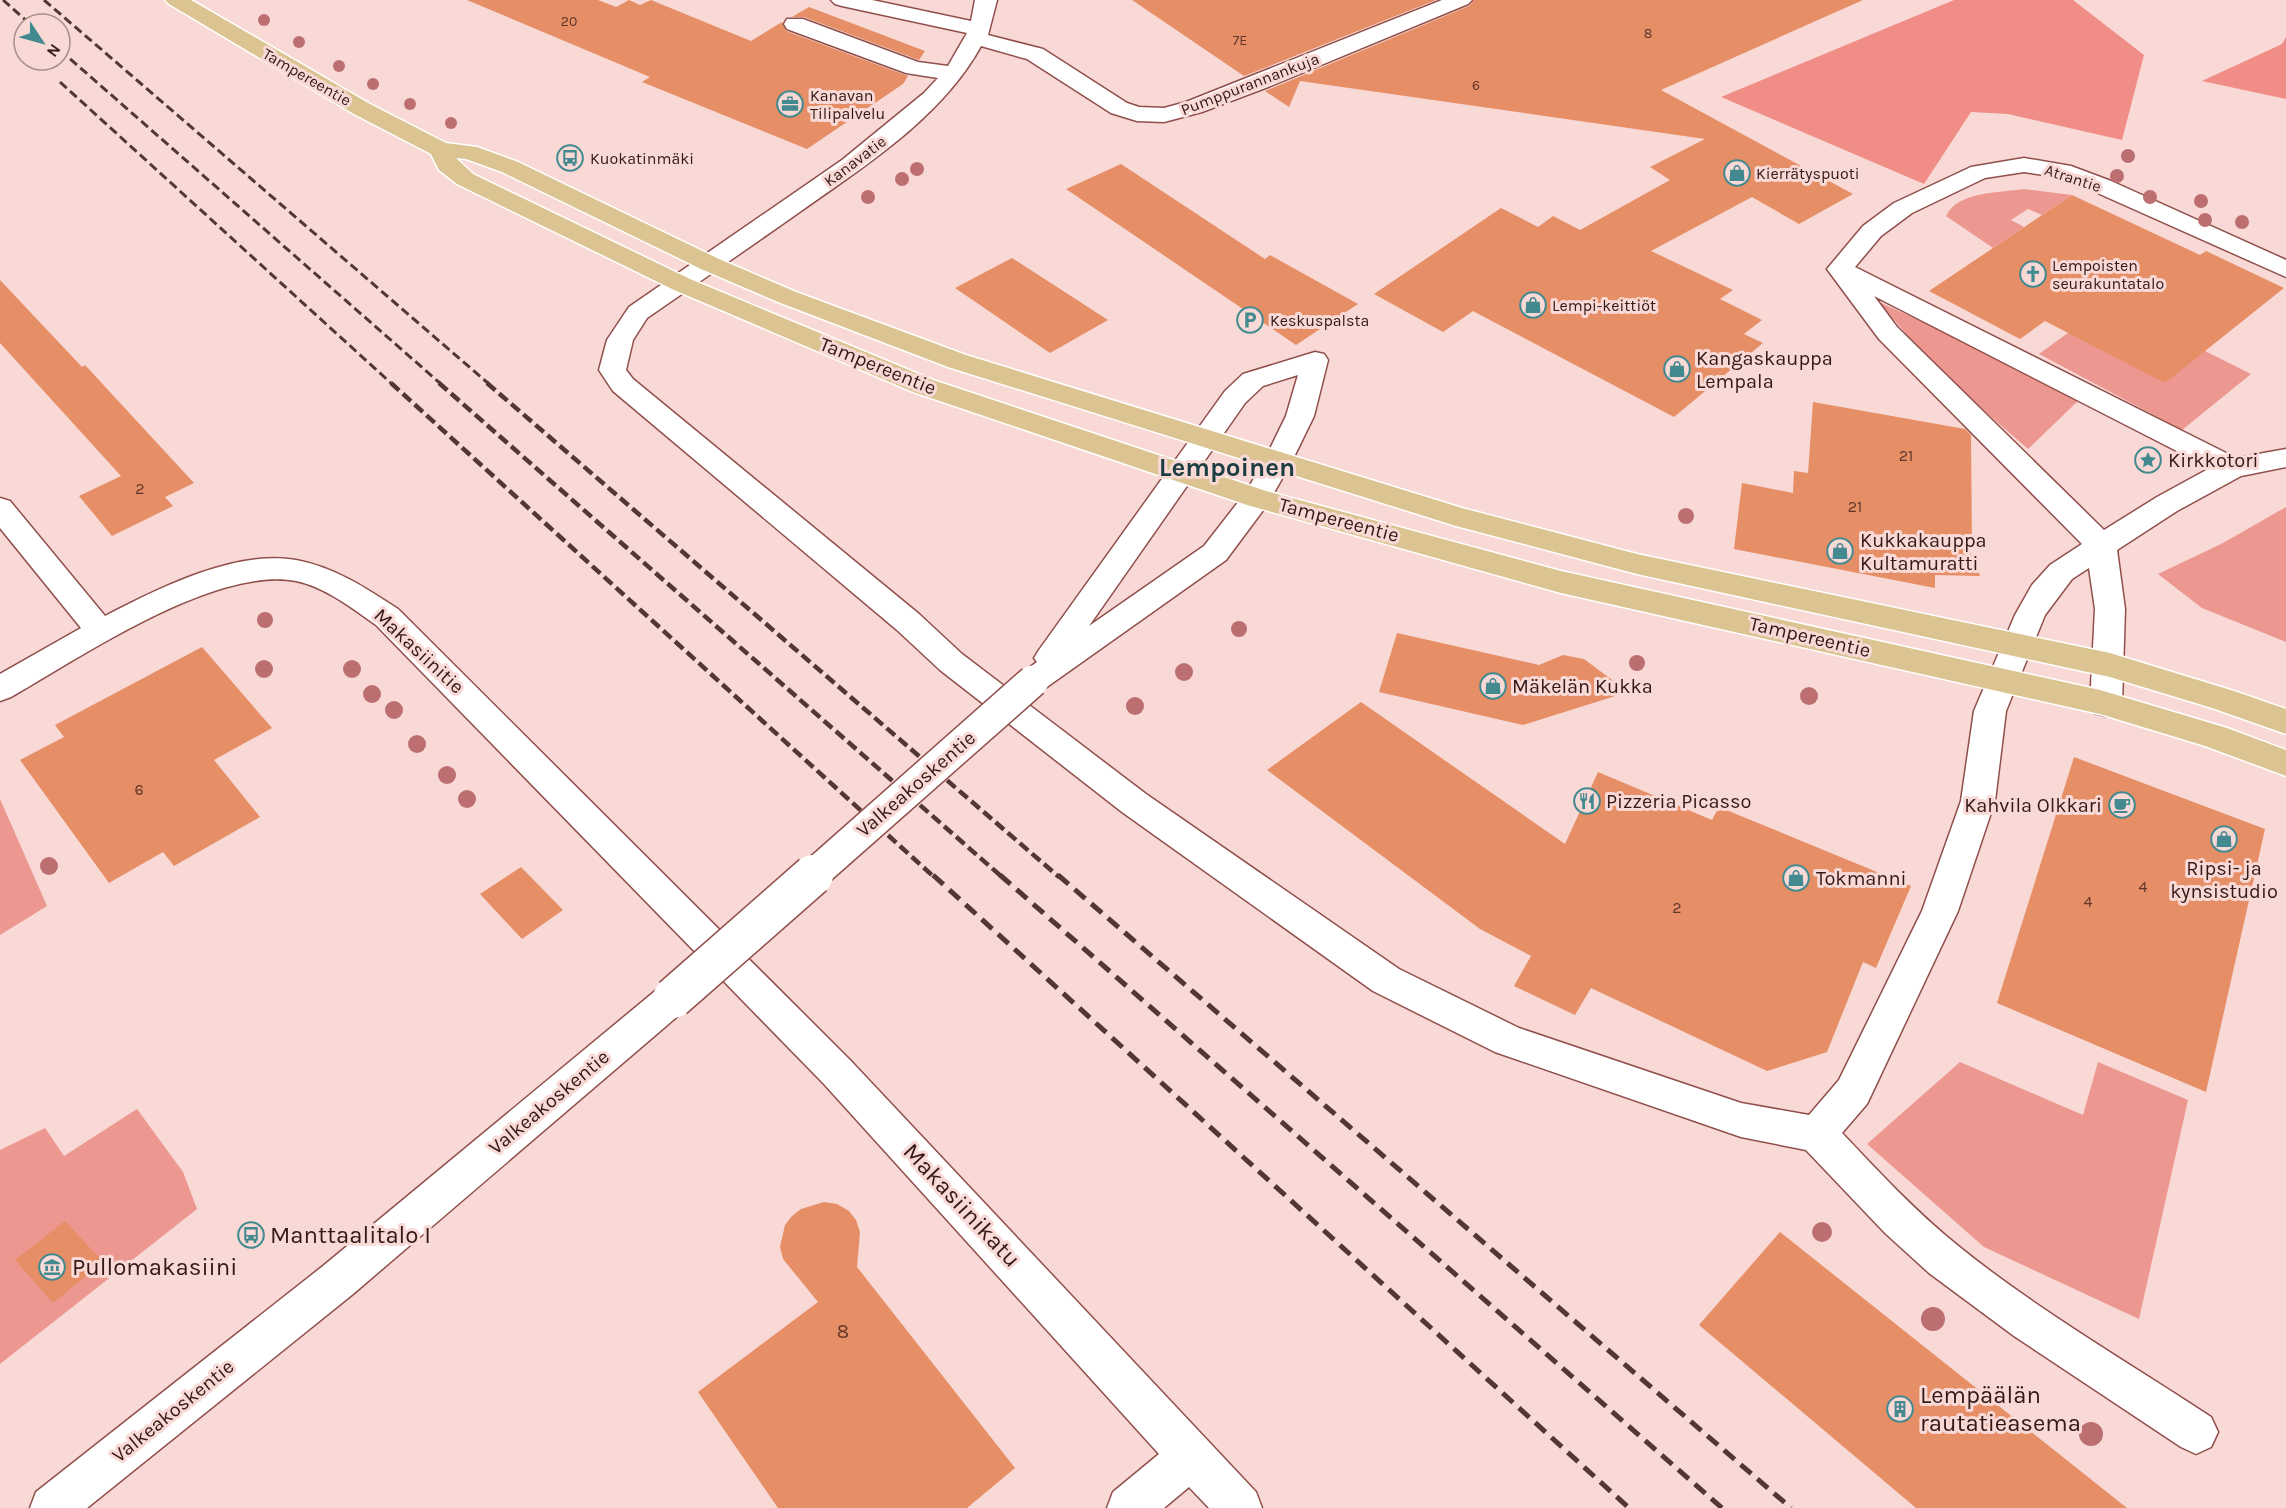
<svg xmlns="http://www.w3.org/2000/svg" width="2286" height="1508" font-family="Karla,sans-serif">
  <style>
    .green { fill: #ec9790 }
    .forest { fill: #f08d87 }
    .building { fill: #e68e66 }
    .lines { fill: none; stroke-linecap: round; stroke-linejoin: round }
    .minor-casing { stroke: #904f4b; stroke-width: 3 }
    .major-casing { stroke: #fff; stroke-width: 3 }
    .minor { fill: #fff; fill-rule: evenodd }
    .major { fill: #dbc492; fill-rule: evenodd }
    .rail-far2 { stroke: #533735; stroke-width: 3; stroke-dasharray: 9 4.5; stroke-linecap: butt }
    .rail-far1 { stroke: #533735; stroke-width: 4.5; stroke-dasharray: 11 5; stroke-linecap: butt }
    .rail { stroke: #533735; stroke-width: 5; stroke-dasharray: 14 8; stroke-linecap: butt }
    .minor-bridge-far1-casing { stroke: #904f4b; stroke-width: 34; stroke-linecap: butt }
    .minor-bridge-casing { stroke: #904f4b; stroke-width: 43; stroke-linecap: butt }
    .minor-bridge-far1 { stroke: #fff; stroke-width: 31 }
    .minor-bridge { stroke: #fff; stroke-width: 40 }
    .tree { fill: #bc6e70 }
    .labels { text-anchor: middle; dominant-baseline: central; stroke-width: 6; stroke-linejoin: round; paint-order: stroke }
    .far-number-label { font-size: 14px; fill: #60362b }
    .far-street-label { font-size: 16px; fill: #341917; stroke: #f8d9d6 }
    .far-poi-label { font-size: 16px; fill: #341917; stroke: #f8d9d6; text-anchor: start }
    .number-label { font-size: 16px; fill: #60362b }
    .poi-label { font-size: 20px; fill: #341917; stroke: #f8d9d6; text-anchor: start }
    .street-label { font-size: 20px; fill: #341917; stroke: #f8d9d6 }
    .near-number-label { font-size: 20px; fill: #60362b }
    .near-street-label { font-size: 24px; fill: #341917; stroke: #f8d9d6 }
    .near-poi-label { font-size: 24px; fill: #341917; stroke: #f8d9d6; text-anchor: start }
    .district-label { font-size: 26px; font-weight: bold; fill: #1c3e42; stroke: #f8d9d6 }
  </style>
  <rect width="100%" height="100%" fill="#f8d9d6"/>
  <g class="green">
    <path d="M2023 189 2072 195 2042 215 2028 209 2011 220 2024 227 1993 248 1946 216C1958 191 1999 193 2023 189Z"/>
    <polygon points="1879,302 2017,365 2080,399 2028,449 1935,368"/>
    <polygon points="2109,303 2251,374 2182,430 2039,354"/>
    <polygon points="2286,507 2286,642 2202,608 2158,574 2223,543"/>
    <polygon points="0,799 47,906 0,935"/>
    <polygon points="1960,1062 2083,1115 2098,1062 2188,1100 2139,1319 1984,1247 1867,1144"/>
    <polygon points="137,1109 183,1172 197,1209 0,1364 0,1150 45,1128 64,1156"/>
  </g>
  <g class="forest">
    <polygon points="1954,0 2073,0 2144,55 2122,140 2008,114 1971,112 1924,184 1721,97"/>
    <polygon points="2286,37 2286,99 2202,81 2282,44"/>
  </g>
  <g class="building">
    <polygon points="467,0 598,0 616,7 629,0 640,5 651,0 751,41 782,22 786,31 908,76 903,84 807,149 642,82 650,77"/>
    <polygon points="1132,0 1436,0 1244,76"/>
    <polygon points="1474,0 1863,0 1661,90 1853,194 1799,224 1752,197 1651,251 1733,290 1720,299 1762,320 1744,334 1763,343 1674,417 1473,311 1443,332 1374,294 1501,208 1538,227 1553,216 1580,230 1670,180 1650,167 1705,139 1300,81 1289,107 1265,91 1469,6"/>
    <polygon points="809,7 925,51 919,60 804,17 792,17"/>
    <polygon points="1121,164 1265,259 1270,255 1358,304 1296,345 1066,189"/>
    <polygon points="2072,195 2200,255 2206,251 2284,288 2165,383 2045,321 2020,339 1929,291"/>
    <polygon points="1012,258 1108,320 1050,353 955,288"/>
    <polygon points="0,280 82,367 85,365 194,483 165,497 173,506 112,536 79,496 121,476 0,343"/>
    <polygon points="1813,402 1965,429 1971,435 1972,547 1968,547 1980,576 1935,575 1935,588 1734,549 1742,483 1793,493 1794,471 1808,473"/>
    <polygon points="1397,633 1539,665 1563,655 1584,659 1628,692 1523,725 1379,692"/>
    <polygon points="202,647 272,728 214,760 260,817 174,866 163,852 109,883 20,760 64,737 55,725"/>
    <polygon points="1361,702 1565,844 1598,772 1712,820 1719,807 1911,886 1876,968 1863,962 1827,1052 1767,1071 1591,988 1575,1015 1514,986 1531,956 1480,929 1267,770"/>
    <polygon points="2074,757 2265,829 2206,1092 1997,1003"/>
    <polygon points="521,867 563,910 522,939 480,894"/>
    <polygon points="824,1202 837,1204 849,1211 856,1220 860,1232 857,1267 1015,1468 967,1508 778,1508 698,1392 818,1302 783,1259 780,1247 785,1225 792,1216 801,1209"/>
    <polygon points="65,1221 103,1262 53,1303 15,1260"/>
    <polygon points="1780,1232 2127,1508 1916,1508 1699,1325"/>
  </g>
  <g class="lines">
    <g class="minor-casing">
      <g id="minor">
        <path d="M831 0H872L971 21 975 0H997L988 35 1043 49 1127 103 1139 107 1164 108 1186 102 1442 0H1472L1468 4 1268 87 1202 112 1164 122 1137 121 1111 113 1027 59 981 46C943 116 865 166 801 211 750 247 699 282 647 318L633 340 626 370 633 379 919 614 962 654 1146 794 1399 969 1519 1028 1741 1103 1809 1115 1839 1080 1922 911 1961 801 1974 711 2015 615 2032 585 2050 565 2082 544 1879 339 1827 269 1863 226 1894 203 1971 167 2024 158 2071 166 2111 181 2286 260V277L2093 191 2058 177 2024 172 1985 178 1912 213 1881 236 1855 267 2236 458 2286 449V467L2241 476 2177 511 2117 550 2125 609 2122 704 2117 713 2106 716 2095 713 2090 704 2095 609 2089 568 2072 579 2045 615 2006 711 1995 801 1958 911 1867 1104 1842 1133C1879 1172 1915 1211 1957 1245 2036 1309 2126 1361 2211 1417L2218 1432 2211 1447 2196 1454 2181 1447 2014 1336 1929 1273 1885 1233 1806 1150 1741 1137 1495 1052 1373 991 1122 812 940 670 897 630 613 391 599 370 607 340 629 307 842 160 924 93 938 78 906 73 787 29 784 24 787 19H803L918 62 948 66 967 33 842 6 835 4ZM1874 296 2210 468 2157 497 2104 530 1897 327Z"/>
        <path d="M1315 352 1324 354 1328 360 1314 416 1292 461 1267 505 1226 560 1044 689 1033 693 1022 689 1017 681 1022 673 1037 662 1034 658 1039 650 1225 391 1243 374ZM1298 375 1286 416 1264 461 1246 492 1204 546 1089 626 1245 403 1263 386Z"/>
        <path d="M0 498 10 501 105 616C157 589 236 549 296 560 334 567 366 588 398 609L850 1060 1256 1492 1262 1508H1209L1189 1487 1164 1508H1107L1113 1492 1159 1454 824 1084 376 625C352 608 325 587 296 581 214 566 81 657 11 697L0 701V674L81 628 0 528Z"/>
        <polygon points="673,982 686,987 691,998 686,1009 353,1294 87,1508 30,1508 36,1492 323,1266 660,987"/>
      </g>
    </g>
    <g class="major-casing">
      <polygon id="major" points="165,0 191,0 370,104 446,143 477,147 518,162 719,259 796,292 966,355 1462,508 1637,554 2110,653 2234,691 2286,709 2286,734 2212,708 2110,677 1637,574 1456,526 948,367 778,302 701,269 502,172 466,159 456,158 473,174 690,279 933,380 1266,491 1561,571 2100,690 2227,728 2286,750 2286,776 2205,746 2100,714 1561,593 1247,505 913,392 672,289 457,184 439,170 431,154 354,114 169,4"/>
    </g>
    <use href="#minor" class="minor"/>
    <use href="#major" class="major"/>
    <g class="rail-far2">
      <polyline points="3,0 30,24"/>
      <polyline points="44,0 489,384"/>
      <polyline points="60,50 441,384"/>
      <polyline points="60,82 392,384"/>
    </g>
    <g class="rail-far1">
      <polyline points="391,383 934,877"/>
      <polyline points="439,383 1002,877"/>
      <polyline points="487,383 1059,877"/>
    </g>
    <g class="rail">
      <polyline points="933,875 1629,1508"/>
      <polyline points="1000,875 1722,1508"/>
      <polyline points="1058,875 1791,1508"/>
    </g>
    <g class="minor-bridge-far1-casing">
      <polyline id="minor-bridge-far1" points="811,877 1033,681"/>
    </g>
    <g class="minor-bridge-casing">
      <polyline id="minor-bridge" points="673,998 813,875"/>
    </g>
    <use href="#minor-bridge-far1" class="minor-bridge-far1"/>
    <use href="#minor-bridge" class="minor-bridge"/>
  </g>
  <g class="tree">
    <circle cx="264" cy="20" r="6"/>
    <circle cx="299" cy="42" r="6"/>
    <circle cx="339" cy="66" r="6"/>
    <circle cx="373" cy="84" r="6"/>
    <circle cx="410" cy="104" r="6"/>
    <circle cx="451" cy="123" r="6"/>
    <circle cx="2128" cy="156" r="7"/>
    <circle cx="917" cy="169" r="7"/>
    <circle cx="2117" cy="176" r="7"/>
    <circle cx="902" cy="179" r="7"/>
    <circle cx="868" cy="197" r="7"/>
    <circle cx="2150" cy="197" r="7"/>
    <circle cx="2201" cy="201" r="7"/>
    <circle cx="2205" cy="220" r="7"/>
    <circle cx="2242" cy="222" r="7"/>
    <circle cx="1686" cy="516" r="8"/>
    <circle cx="265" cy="620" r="8"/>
    <circle cx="1239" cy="629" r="8"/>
    <circle cx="1637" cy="663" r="8"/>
    <circle cx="264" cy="669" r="9"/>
    <circle cx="352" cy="669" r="9"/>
    <circle cx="1184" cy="672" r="9"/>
    <circle cx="372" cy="694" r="9"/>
    <circle cx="1809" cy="696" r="9"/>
    <circle cx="1135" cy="706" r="9"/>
    <circle cx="394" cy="710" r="9"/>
    <circle cx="417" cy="744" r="9"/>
    <circle cx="447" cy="775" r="9"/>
    <circle cx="467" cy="799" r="9"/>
    <circle cx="49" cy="866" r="9"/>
    <circle cx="1822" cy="1232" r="10"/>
    <circle cx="1933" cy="1319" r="12"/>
    <circle cx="2091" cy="1434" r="12"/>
  </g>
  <defs>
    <g id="office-ring" transform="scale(1.35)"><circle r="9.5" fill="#f8d9d6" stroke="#428990" stroke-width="1.5"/><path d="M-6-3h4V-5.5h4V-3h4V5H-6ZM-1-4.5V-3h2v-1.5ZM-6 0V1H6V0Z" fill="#428990"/></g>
    <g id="bus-ring" transform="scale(1.35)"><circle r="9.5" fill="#f8d9d6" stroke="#428990" stroke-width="1.5"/><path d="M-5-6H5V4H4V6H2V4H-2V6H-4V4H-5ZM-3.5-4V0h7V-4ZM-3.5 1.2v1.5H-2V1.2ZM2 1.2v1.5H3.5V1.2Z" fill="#428990"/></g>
    <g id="shop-ring" transform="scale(1.35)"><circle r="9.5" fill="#f8d9d6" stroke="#428990" stroke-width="1.5"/><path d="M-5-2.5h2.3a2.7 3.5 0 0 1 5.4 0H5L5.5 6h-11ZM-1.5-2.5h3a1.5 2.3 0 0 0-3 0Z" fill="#428990"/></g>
    <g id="church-ring" transform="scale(1.35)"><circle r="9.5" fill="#f8d9d6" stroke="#428990" stroke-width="1.5"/><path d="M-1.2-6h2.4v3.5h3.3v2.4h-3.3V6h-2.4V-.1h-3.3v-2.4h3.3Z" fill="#428990"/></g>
    <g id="parking-ring" transform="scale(1.35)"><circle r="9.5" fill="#f8d9d6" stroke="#428990" stroke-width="1.5"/><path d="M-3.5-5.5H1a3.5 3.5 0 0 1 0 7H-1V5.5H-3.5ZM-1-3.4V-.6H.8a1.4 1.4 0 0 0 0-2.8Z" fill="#428990"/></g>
    <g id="sight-ring" transform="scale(1.35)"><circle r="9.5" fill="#f8d9d6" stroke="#428990" stroke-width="1.5"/><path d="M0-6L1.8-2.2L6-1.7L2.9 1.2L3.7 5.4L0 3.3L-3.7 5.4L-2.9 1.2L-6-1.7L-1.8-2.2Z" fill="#428990"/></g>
    <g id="restaurant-ring" transform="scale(1.35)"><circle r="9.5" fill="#f8d9d6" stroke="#428990" stroke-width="1.5"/><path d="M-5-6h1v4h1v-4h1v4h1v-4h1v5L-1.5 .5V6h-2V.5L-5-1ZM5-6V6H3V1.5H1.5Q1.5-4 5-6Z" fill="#428990"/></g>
    <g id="cafe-ring" transform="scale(1.35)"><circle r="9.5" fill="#f8d9d6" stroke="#428990" stroke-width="1.5"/><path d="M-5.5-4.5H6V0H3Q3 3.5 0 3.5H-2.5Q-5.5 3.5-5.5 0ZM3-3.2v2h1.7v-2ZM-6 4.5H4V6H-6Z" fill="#428990"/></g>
    <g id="museum-ring" transform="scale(1.35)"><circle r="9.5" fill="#f8d9d6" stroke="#428990" stroke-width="1.5"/><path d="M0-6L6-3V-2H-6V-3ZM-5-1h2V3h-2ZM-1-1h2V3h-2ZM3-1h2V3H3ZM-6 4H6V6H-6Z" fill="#428990"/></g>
    <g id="building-ring" transform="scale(1.35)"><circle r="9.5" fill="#f8d9d6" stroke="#428990" stroke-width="1.5"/><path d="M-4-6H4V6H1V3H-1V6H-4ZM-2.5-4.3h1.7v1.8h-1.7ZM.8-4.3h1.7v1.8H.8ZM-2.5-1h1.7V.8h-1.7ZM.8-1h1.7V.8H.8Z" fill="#428990"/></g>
  </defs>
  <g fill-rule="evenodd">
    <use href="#office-ring" x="790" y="104"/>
    <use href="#bus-ring" x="570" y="158"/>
    <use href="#shop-ring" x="1737" y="173"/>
    <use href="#church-ring" x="2033" y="274"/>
    <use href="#shop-ring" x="1533" y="305"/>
    <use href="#parking-ring" x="1250" y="320"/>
    <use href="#shop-ring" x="1677" y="369"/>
    <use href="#sight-ring" x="2148" y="460"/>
    <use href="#shop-ring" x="1840" y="551"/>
    <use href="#shop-ring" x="1493" y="686"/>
    <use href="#restaurant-ring" x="1587" y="801"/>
    <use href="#cafe-ring" x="2122" y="805"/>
    <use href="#shop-ring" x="2224" y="839"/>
    <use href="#shop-ring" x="1796" y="878"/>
    <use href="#bus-ring" x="251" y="1235"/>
    <use href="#museum-ring" x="52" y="1267"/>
    <use href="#building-ring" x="1900" y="1409"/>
  </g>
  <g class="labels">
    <g class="far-number-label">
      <text x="569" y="21">20</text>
      <text x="1648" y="33">8</text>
      <text x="1240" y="40">7E</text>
      <text x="1476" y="85">6</text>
    </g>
    <g class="far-street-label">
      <text transform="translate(307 77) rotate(30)">Tampereentie</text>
      <text transform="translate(1250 84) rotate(-21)">Pumppurannankuja</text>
      <text transform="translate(855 161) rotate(-37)">Kanavatie</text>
      <text transform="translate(2073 178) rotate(18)">Atrantie</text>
    </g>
    <g class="far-poi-label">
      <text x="810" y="95">Kanavan<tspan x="810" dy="18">Tilipalvelu</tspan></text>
      <text x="590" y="158">Kuokatinmäki</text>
      <text x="1756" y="173">Kierrätyspuoti</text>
      <text x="2052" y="265">Lempoisten<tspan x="2052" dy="18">seurakuntatalo</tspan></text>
      <text x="1552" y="305">Lempi-keittiöt</text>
      <text x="1270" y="320">Keskuspalsta</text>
    </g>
    <g class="number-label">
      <text x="1906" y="455">21</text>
      <text x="140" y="488">2</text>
      <text x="1855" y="506">21</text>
      <text x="139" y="789">6</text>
      <text x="2143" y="886">4</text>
      <text x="2088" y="901">4</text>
      <text x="1677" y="907">2</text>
    </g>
    <g class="poi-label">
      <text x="1696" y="358">Kangaskauppa<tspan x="1696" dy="23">Lempala</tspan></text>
      <text x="2168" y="460">Kirkkotori</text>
      <text x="1860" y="540">Kukkakauppa<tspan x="1860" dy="23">Kultamuratti</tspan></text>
      <text x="1512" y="686">Mäkelän Kukka</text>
      <text x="1606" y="801">Pizzeria Picasso</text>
      <text x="2102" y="805" text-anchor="end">Kahvila Olkkari</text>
      <text x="2224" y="868" text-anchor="middle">Ripsi- ja<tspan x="2224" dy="23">kynsistudio</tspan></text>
      <text x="1816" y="878">Tokmanni</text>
    </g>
    <g class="street-label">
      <text transform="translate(878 366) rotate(22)">Tampereentie</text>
      <text transform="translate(1339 520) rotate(15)">Tampereentie</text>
      <text transform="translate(1810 637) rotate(13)">Tampereentie</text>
      <text transform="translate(419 651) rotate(43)">Makasiinitie</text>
      <text transform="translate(916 784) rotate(-41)">Valkeakoskentie</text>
      <text transform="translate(549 1102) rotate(-40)">Valkeakoskentie</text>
      <text transform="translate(173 1411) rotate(-39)">Valkeakoskentie</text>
    </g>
    <g class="near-number-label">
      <text x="843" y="1331">8</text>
    </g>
    <g class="near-street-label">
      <text transform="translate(962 1205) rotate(47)">Makasiinikatu</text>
    </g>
    <g class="near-poi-label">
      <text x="270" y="1235">Manttaalitalo I</text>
      <text x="72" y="1267">Pullomakasiini</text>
      <text x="1920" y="1395">Lempäälän<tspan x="1920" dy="28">rautatieasema</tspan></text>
    </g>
    <g class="district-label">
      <text x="1227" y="467">Lempoinen</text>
    </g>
  </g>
  <g transform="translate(42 42) rotate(126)"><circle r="28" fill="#f8d9d6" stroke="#aa8c8a" stroke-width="1.5"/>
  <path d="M0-4.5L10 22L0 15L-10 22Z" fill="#428990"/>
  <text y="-9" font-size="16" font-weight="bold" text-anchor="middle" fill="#341917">N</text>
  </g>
</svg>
